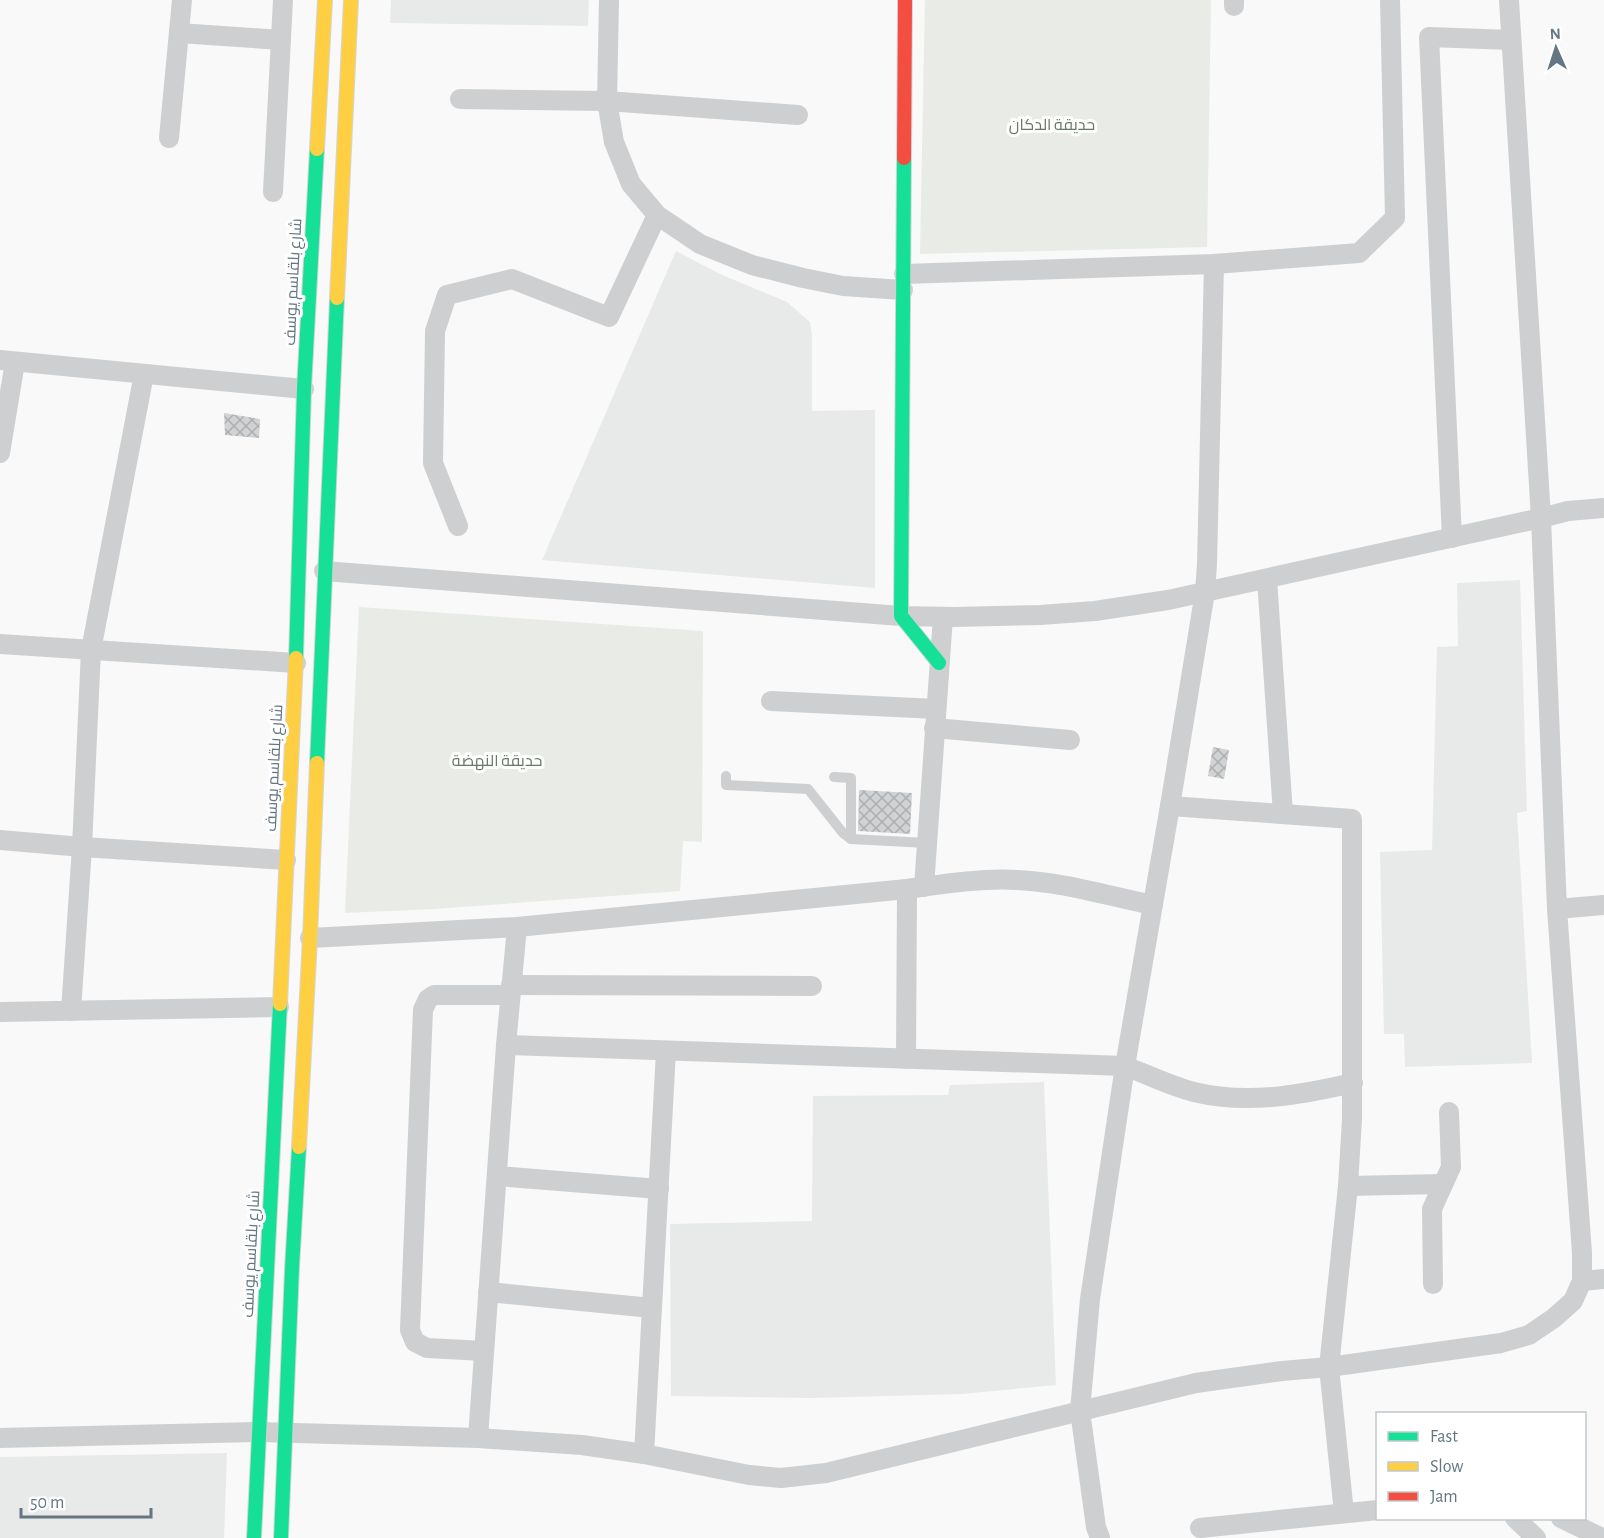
<svg xmlns="http://www.w3.org/2000/svg" width="1604" height="1538" font-family="'Alegreya Sans',Cairo,sans-serif">
  <style>
    .built { fill: #e8e9e9 }
    .park { fill: #e8ebe6 }
    .building { fill: url(#building-cross-hatch) }
    .lines { fill: none; stroke-linecap: round; stroke-linejoin: round }
    .fast-casing { stroke: #d5d6d7; stroke-width: 16 }
    .slow-casing { stroke: #d5d6d7; stroke-width: 16 }
    .jam-casing { stroke: #d5d6d7; stroke-width: 16 }
    .lane { stroke: #cecfd0; stroke-width: 10 }
    .street { stroke: #cecfd0; stroke-width: 20 }
    .fast { stroke: #16e098; stroke-width: 14 }
    .slow { stroke: #ffcf43; stroke-width: 14 }
    .jam { stroke: #f24e42; stroke-width: 14 }
    .labels { text-anchor: middle; dominant-baseline: central; stroke-width: 6; stroke-linejoin: round; paint-order: stroke }
    .park-label { font-size: 16px; fill: #687a64; stroke: #fff }
    .street-label { font-size: 16px; fill: #657683; stroke: #fff }
  </style>
  <defs>
    <pattern id="building-cross-hatch" width="8" height="8" patternUnits="userSpaceOnUse" patternTransform="scale(1.5)"><rect width="8" height="8" fill="#d0d2d3"/><path d="M0 0l8 8M0 8l8-8" fill="none" stroke="#acafb1"/></pattern>
  </defs>
  <rect width="100%" height="100%" fill="#f9f9f9"/>
  <g class="built">
    <polygon points="391,0 589,0 588,26 390,23"/>
    <polygon points="676,251 720,274 787,302 810,322 812,335 812,411 875,410 875,588 542,560"/>
    <polygon points="1520,580 1527,811 1517,813 1532,1063 1405,1067 1404,1034 1384,1034 1380,852 1432,850 1437,647 1458,646 1457,583"/>
    <polygon points="1044,1082 1056,1385 962,1394 811,1398 671,1396 670,1224 812,1221 813,1096 948,1095 950,1085"/>
    <polygon points="227,1453 224,1538 0,1538 0,1457"/>
  </g>
  <g class="park">
    <polygon points="925,0 1211,0 1207,247 920,254"/>
    <polygon points="359,607 703,631 702,842 683,841 680,891 434,909 345,913"/>
  </g>
  <g class="building">
    <polygon points="224,413 260,419 259,438 225,435"/>
    <polygon points="1213,747 1229,750 1224,779 1208,776"/>
    <polygon points="859,790 912,793 910,834 858,831"/>
  </g>
  <g class="lines">
    <g class="fast-casing">
      <g id="fast">
        <polyline points="904,158 901,616 939,663"/>
        <polyline points="296,658 304,389 317,149"/>
        <polyline points="317,763 337,298"/>
        <polyline points="254,1538 280,1004"/>
        <polyline points="281,1538 292,1268 299,1147"/>
      </g>
    </g>
    <g class="slow-casing">
      <g id="slow">
        <polyline points="317,149 325,0"/>
        <polyline points="337,298 351,0"/>
        <polyline points="280,1004 296,658"/>
        <polyline points="299,1147 310,938 317,763"/>
      </g>
    </g>
    <g class="jam-casing">
      <polyline id="jam" points="904,158 905,0"/>
    </g>
    <g class="lane">
      <polyline points="726,776 726,785 808,789 843,833 851,839"/>
      <polyline points="834,777 851,778 851,839 927,843"/>
    </g>
    <g class="street">
      <polyline points="609,0 607,101 614,142 631,184 657,215 700,244 752,265 803,278 843,286 903,290"/>
      <polyline points="1234,0 1234,6"/>
      <polyline points="179,33 281,40"/>
      <polyline points="460,99 607,101 798,115"/>
      <polyline points="169,138 182,0"/>
      <polyline points="273,192 283,0"/>
      <polyline points="904,274 1214,264 1359,253 1395,218 1390,0"/>
      <polyline points="0,360 304,389"/>
      <polyline points="0,453 15,362"/>
      <polyline points="458,526 433,463 435,331 447,295 512,279 609,317 657,215"/>
      <polyline points="1452,538 1429,37 1511,40"/>
      <polyline points="324,571 901,616 954,617 1040,615 1095,611 1168,600 1541,518 1568,511 1604,508"/>
      <polyline points="1267,579 1283,814"/>
      <polyline points="0,644 296,663"/>
      <polyline points="771,701 936,709"/>
      <polyline points="934,728 1070,740"/>
      <polyline points="1170,806 1352,819 1352,1119 1348,1186 1329,1367 1344,1513"/>
      <polyline points="0,840 82,847 286,860"/>
      <polyline points="924,887 943,617"/>
      <polyline points="1557,909 1604,905"/>
      <path d="M310 938 517 927 907 889C943 884 980 878 1017 880 1063 882 1108 896 1153 905"/>
      <polyline points="511,985 812,986"/>
      <polyline points="71,1011 82,847 91,650 144,374"/>
      <polyline points="0,1012 279,1007"/>
      <path d="M506 1045 1125 1066C1146 1074 1173 1087 1194 1092 1247 1105 1300 1095 1353 1083"/>
      <polyline points="906,1059 907,889"/>
      <polyline points="497,1176 659,1189"/>
      <polyline points="1348,1186 1443,1184"/>
      <polyline points="1582,1281 1604,1279"/>
      <polyline points="1433,1284 1432,1209 1451,1167 1449,1112"/>
      <polyline points="488,1292 652,1308"/>
      <polyline points="484,1351 427,1348 415,1342 410,1330 423,1010 428,999 434,995 510,995"/>
      <polyline points="0,1438 259,1432 478,1438 582,1445 644,1454 749,1475 781,1478 826,1473 1196,1383 1282,1371 1329,1367 1501,1343 1529,1335 1554,1318 1573,1301 1582,1281 1582,1253 1557,909 1541,518 1509,0"/>
      <polyline points="478,1438 506,1045 517,927"/>
      <polyline points="644,1454 666,1051"/>
      <polyline points="1515,1518 1536,1538"/>
      <polyline points="1561,1518 1602,1538"/>
      <polyline points="1200,1528 1378,1510"/>
      <polyline points="1100,1538 1096,1527 1080,1411 1090,1299 1125,1066 1170,806 1205,592 1207,564 1214,264"/>
    </g>
    <use href="#fast" class="fast"/>
    <use href="#slow" class="slow"/>
    <use href="#jam" class="jam"/>
  </g>
  <g class="labels">
    <g class="park-label">
      <text x="1052" y="125">حديقة الدكان</text>
      <text x="497" y="761">حديقة النهضة</text>
    </g>
    <g class="street-label">
      <text transform="translate(293 282) rotate(-87)">شارع بلقاسم يوسف</text>
      <text transform="translate(274 768) rotate(-87)">شارع بلقاسم يوسف</text>
      <text transform="translate(251 1254) rotate(-87)">شارع بلقاسم يوسف</text>
    </g>
  </g>
  <rect x="1376" y="1412" width="210" height="108" fill="#ffffff" stroke="#c1c8cd" stroke-width="1.5"/>
  <rect x="1388" y="1432" width="30" height="9" fill="#16e098" stroke="#c1c8cd" stroke-width="1.5"/>
  <text x="1430" y="1442" font-size="18" fill="#657683">Fast</text>
  <rect x="1388" y="1462" width="30" height="9" fill="#ffcf43" stroke="#c1c8cd" stroke-width="1.5"/>
  <text x="1430" y="1472" font-size="18" fill="#657683">Slow</text>
  <rect x="1388" y="1492" width="30" height="9" fill="#f24e42" stroke="#c1c8cd" stroke-width="1.5"/>
  <text x="1430" y="1502" font-size="18" fill="#657683">Jam</text>
  <g transform="translate(1556 48) rotate(357)" stroke="#ffffff" stroke-width="4.5" paint-order="stroke">
  <path d="M0-4.5L10 22L0 15L-10 22Z" fill="#657683"/>
  <text y="-9" font-size="16" font-weight="bold" text-anchor="middle" fill="#657683">N</text>
  </g>
  <path d="M21 1508v9h130v-9" fill="none" stroke="#657683" stroke-width="3"/>
  <text x="30" y="1508" font-size="18" fill="#657683" stroke="#ffffff" stroke-width="4.5" paint-order="stroke">50 m</text>
</svg>
